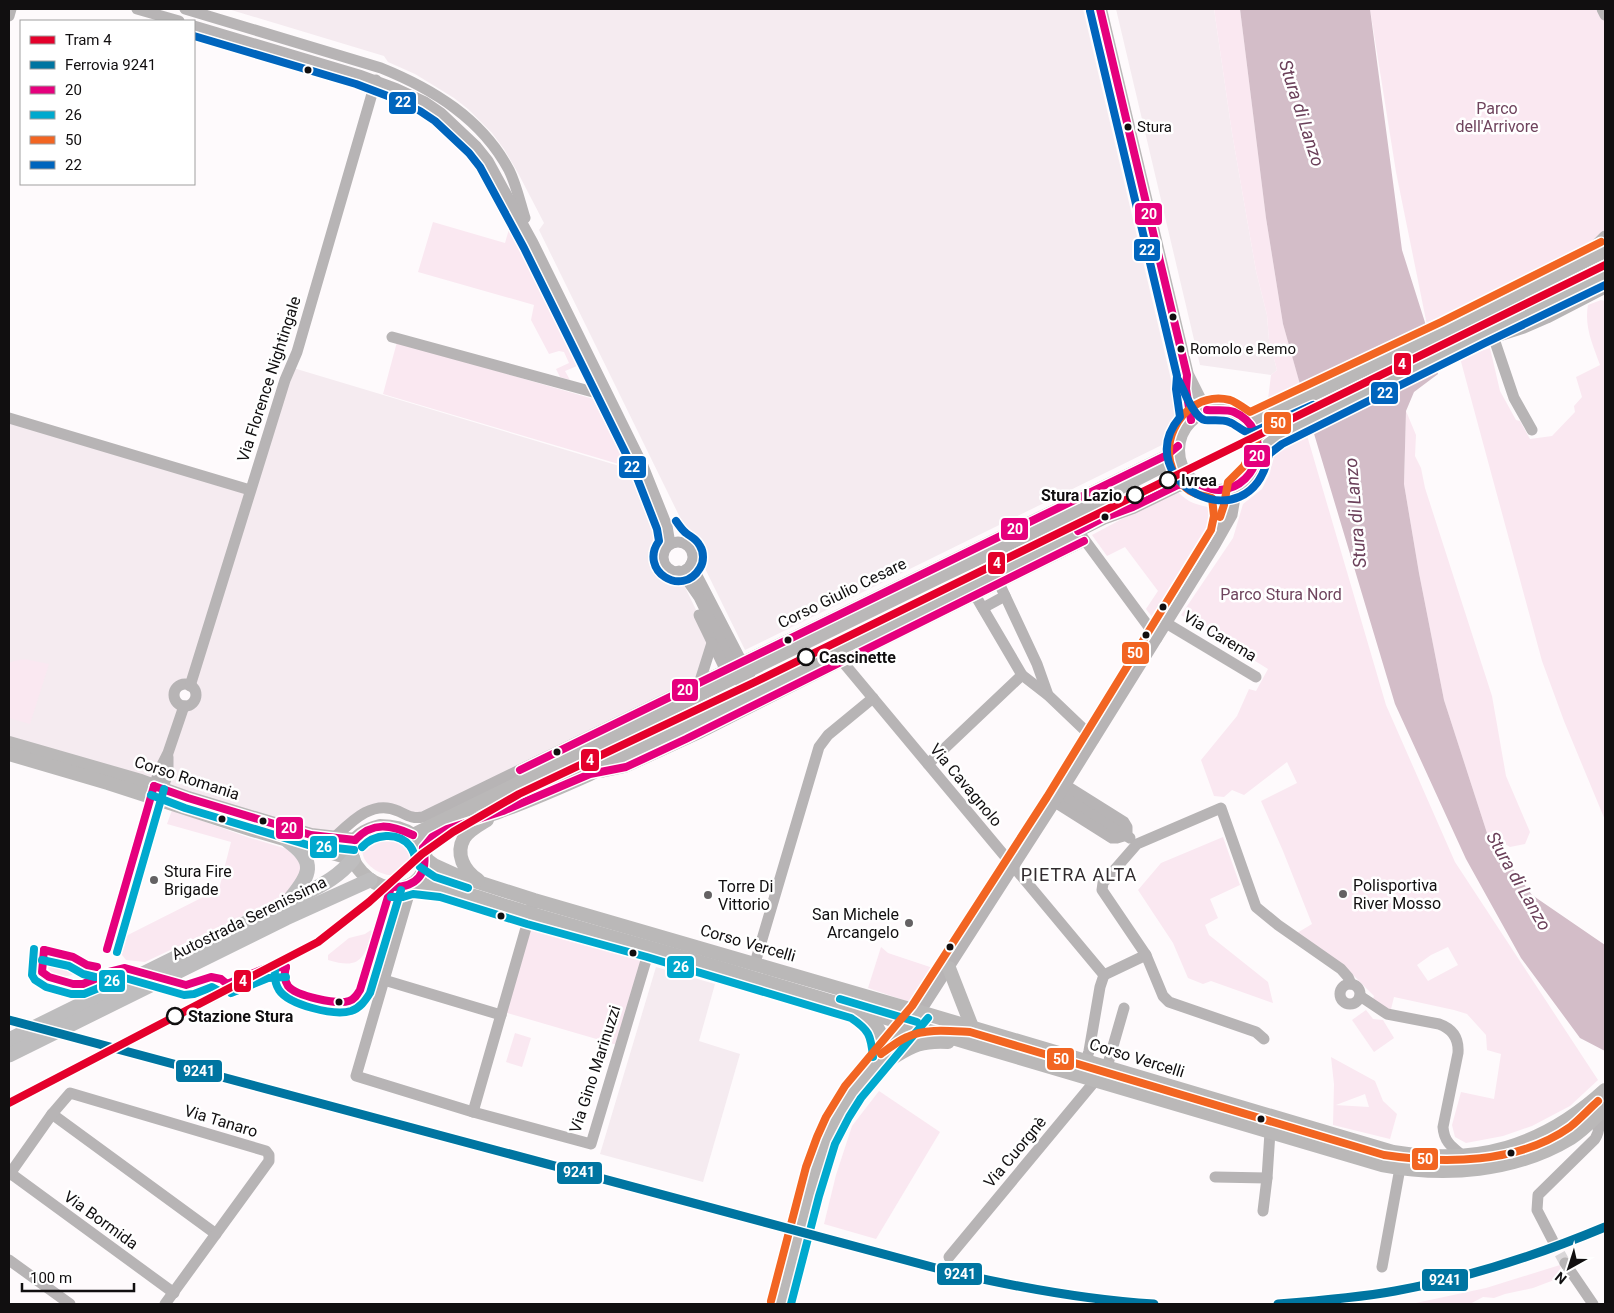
<svg xmlns="http://www.w3.org/2000/svg" width="1614" height="1313" font-family="Roboto,sans-serif">
  <style>
    .built { fill: #f5ebf0; fill-rule: evenodd }
    .green { fill: #fae8f1; fill-rule: evenodd }
    .water { fill: #d3bdc8 }
    .pier { fill: #fefafc }
    .lines { fill: none; stroke-linecap: round; stroke-linejoin: round }
    .minor-tunnel { stroke: #dad7d9; stroke-width: 11; stroke-dasharray: 11 5.5; stroke-linecap: butt }
    .minor { stroke: #b7b4b5; stroke-width: 11 }
    .major { stroke: #bab8b8; stroke-width: 14 }
    .highway { stroke: #bebdbe; stroke-width: 15 }
    .bus-1-casing { stroke: #fff; stroke-width: 11 }
    .bus-2-casing { stroke: #fff; stroke-width: 11 }
    .bus-3-casing { stroke: #fff; stroke-width: 11 }
    .bus-4-casing { stroke: #fff; stroke-width: 11 }
    .bus-1 { stroke: #e5007d; stroke-width: 8 }
    .bus-2 { stroke: #00a9ce; stroke-width: 8 }
    .bus-3 { stroke: #f26522; stroke-width: 8 }
    .bus-4 { stroke: #0065bd; stroke-width: 8 }
    .rail-1-casing { stroke: #fff; stroke-width: 12 }
    .rail-1 { stroke: #0075a1; stroke-width: 9 }
    .tram-1-casing { stroke: #fff; stroke-width: 11 }
    .tram-1 { stroke: #e4002b; stroke-width: 8 }
    .bus-dot { fill: #110f10; stroke: #fff; stroke-width: 2 }
    .stop-dot { fill: #fff; stroke: #110f10; stroke-width: 2.5 }
    .poi-dot { fill: #646163; stroke: #fff; stroke-width: 2 }
    .labels { text-anchor: middle; dominant-baseline: central; stroke-width: 5; stroke-linejoin: round; paint-order: stroke }
    .bus-label { font-size: 15px; fill: #110f10; stroke: #fff; text-anchor: start }
    .park-label { font-size: 16px; fill: #6f445d; stroke: #fff }
    .street-label { font-size: 16px; fill: #110f10; stroke: #fff }
    .stop-label { font-size: 16px; font-weight: bold; fill: #110f10; stroke: #fff; text-anchor: start }
    .poi-label { font-size: 16px; fill: #110f10; stroke: #fff; text-anchor: start }
    .water-label { font-size: 18px; font-style: italic; fill: #6b405a; stroke: #fff }
    .neighbourhood-label { font-size: 18px; letter-spacing: 1px; fill: #312b2e; stroke: #fff }
    .line-badge { stroke: #fff; stroke-width: 2 }
    .badge-label { font-size: 14px; text-anchor: middle; font-weight: bold; fill: #fff }
  </style>
  <rect width="100%" height="100%" fill="#fefafc"/>
  <g class="built">
    <polygon points="228,9 1083,9 1179,413 1171,422 1166,433 1164,444 745,650 539,230 544,223 518,173 504,149 492,133 468,109 454,98 415,74 388,62 384,56"/>
    <polygon points="1116,9 1214,9 1232,133 1256,271 1267,315 1269,340 1277,370 1271,375 1200,365"/>
    <path d="M290 367 646 474 667 526V547L664 556V561L685 587 712 643 700 681 423 817 381 808 334 838 9 743V418L250 489ZM183 685 192 687 196 693 195 700 189 705H180L175 700V690Z"/>
    <polygon points="656,967 715,984 699,1041 740,1054 703,1182 600,1154"/>
  </g>
  <g class="green">
    <polygon points="1214,9 1240,9 1266,218 1283,324 1301,387 1282,396 1268,399 1271,375 1277,370 1269,340 1267,315 1256,271 1232,133"/>
    <polygon points="1370,9 1601,9 1605,18 1605,240 1429,335 1396,172"/>
    <polygon points="433,222 505,243 509,229 513,227 589,383 584,381 577,366 565,371 570,380 560,377 556,369 569,363 564,352 559,351 549,354 531,320 534,305 418,272"/>
    <path d="M1601 300 1605 301V820L1564 721 1542 661 1460 358 1490 348 1500 391 1516 420 1520 421 1530 439 1552 436 1575 412 1574 406 1582 397 1576 377 1600 365C1593 345 1584 327 1588 305Z"/>
    <polygon points="397,342 597,400 632,468 383,394"/>
    <polygon points="1406,411 1416,435 1415,456 1421,468 1425,488 1492,696 1506,776 1530,832 1525,844 1510,847 1487,833 1444,700 1419,573 1404,484"/>
    <path d="M1306 432 1386 705 1455 862 1598 1080 1570 1106 1532 1126 1503 1136 1466 1143 1455 1137 1452 1125 1461 1092 1494 1099 1501 1054 1487 1050 1486 1035 1467 1014 1454 1010 1394 997 1391 1009H1385L1373 999 1374 996 1346 968 1297 933 1312 924 1283 851 1261 801 1297 783 1287 762 1244 795 1232 790 1224 797 1214 796 1201 760 1237 716 1249 689 1256 691 1268 669 1181 615 1233 538 1243 504 1262 489 1270 473 1274 447ZM1448 947 1458 965 1428 981 1417 965 1431 955Z"/>
    <path d="M1176 490C1180 494 1184 498 1189 501 1199 507 1212 505 1220 514L1215 525 1156 622 1146 609 1158 591 1125 547 1107 556 1092 535Z"/>
    <polygon points="24,659 49,664 30,724 9,718 9,663 14,661"/>
    <polygon points="172,810 247,837 287,849 299,861 302,873 291,893 145,962 126,960 114,945 114,942 219,889 231,842 167,824"/>
    <path d="M380 837C408 835 432 869 399 875 372 880 343 844 380 837Z"/>
    <polygon points="1223,837 1240,885 1210,899 1218,918 1205,925 1209,935 1268,982 1273,1003 1211,981 1203,984 1188,978 1173,943 1138,890 1161,863"/>
    <polygon points="531,918 644,950 617,1045 504,1012"/>
    <path d="M371 930 372 933C364 961 358 969 328 960V955L349 938 365 934Z"/>
    <polygon points="881,947 888,953 936,969 915,1004 868,988"/>
    <path d="M52 963C61 963 70 963 74 972L72 975C63 978 55 976 48 969L49 965Z"/>
    <circle cx="211" cy="992" r="11"/>
    <polygon points="1366,1010 1373,1019 1383,1020 1394,1038 1374,1052 1352,1020"/>
    <polygon points="515,1033 531,1038 522,1067 506,1062"/>
    <path d="M1331 1057 1375 1081 1383 1101 1397 1114 1390 1139 1333 1125 1334 1084ZM1365 1094 1369 1107 1335 1105H1336Z"/>
    <polygon points="879,1091 940,1132 876,1239 824,1224 836,1175 852,1126"/>
    <polygon points="1560,1265 1561,1271 1559,1276 1554,1280 1533,1288 1505,1294 1494,1298 1483,1297 1470,1304 1411,1304 1486,1288"/>
  </g>
  <polygon class="water" points="1240,9 1370,9 1402,250 1429,335 1438,374 1414,392 1406,411 1404,484 1419,573 1444,700 1487,833 1532,895 1605,945 1605,1051 1580,1038 1521,958 1466,859 1395,704 1312,427 1283,324 1266,218"/>
  <polygon class="pier" points="1428,325 1438,365 1310,429 1298,388"/>
  <g class="lines">
    <polyline class="minor-tunnel" points="1552,1239 1565,1263"/>
    <g class="minor">
      <polyline points="137,9 179,21"/>
      <path d="M185 9 381 68C433 89 482 119 509 170 516 184 520 202 525 218"/>
      <polyline points="1602,9 1605,15"/>
      <polyline points="9,16 11,9"/>
      <polyline points="194,26 359,75 397,89 425,102 441,113 476,146 488,161 533,243 643,466 667,526 670,544"/>
      <polyline points="1581,262 1588,253 1605,236"/>
      <polyline points="1491,330 1514,398 1532,430"/>
      <polyline points="1480,334 1499,336 1524,328 1547,318 1605,288"/>
      <polyline points="392,337 593,392 605,390"/>
      <polyline points="9,418 250,490"/>
      <polyline points="1221,490 1223,506 1222,528"/>
      <polyline points="1081,535 1157,638"/>
      <circle cx="678" cy="557" r="15"/>
      <polyline points="691,564 760,697"/>
      <polyline points="679,571 685,577 699,597 750,702"/>
      <polyline points="999,583 1037,664 1048,695"/>
      <polyline points="975,595 1022,675 1049,696 1094,739"/>
      <polyline points="983,608 1005,596"/>
      <polyline points="699,615 728,675"/>
      <polyline points="1166,623 1256,677"/>
      <polyline points="842,661 1104,975 1100,987 1089,1051 1086,1061"/>
      <polyline points="700,681 712,643"/>
      <circle cx="185" cy="695" r="11"/>
      <polyline points="190,686 285,380 297,352 376,80"/>
      <polyline points="928,764 1022,675"/>
      <polyline points="602,772 626,767 698,734 842,661 1084,541"/>
      <polyline points="152,792 160,769 168,753 184,706"/>
      <polyline points="1060,793 1130,838"/>
      <polyline points="161,795 168,772 168,757"/>
      <polyline points="1055,802 1112,838 1117,838 1127,835 1127,827 1124,822 1065,785"/>
      <path d="M334 838C351 822 372 799 398 811 407 815 412 819 423 817L1167 455 1178 446"/>
      <polyline points="412,884 356,1076 473,1112 591,1144 650,947"/>
      <polyline points="755,963 819,747 828,735 873,698"/>
      <polyline points="1104,975 1146,955"/>
      <polyline points="384,980 501,1015"/>
      <circle cx="1350" cy="994" r="10"/>
      <path d="M1360 996 1387 1014 1439 1024C1453 1029 1459 1039 1458 1053L1443 1127C1444 1142 1452 1147 1463 1156"/>
      <polyline points="920,1012 1055,802 1215,545 1232,515 1237,486"/>
      <polyline points="1264,1039 1256,1032 1169,1002 1163,996 1146,955 1102,890 1103,883 1137,844 1221,808 1256,907 1278,925 1341,969 1348,977 1351,984"/>
      <polyline points="1107,1067 1124,1008"/>
      <polyline points="473,1112 532,907"/>
      <polyline points="52,1114 216,1234"/>
      <polyline points="10,1173 174,1293"/>
      <polyline points="9,1175 52,1114 70,1093 266,1151 269,1155 269,1161 165,1304"/>
      <polyline points="1215,1177 1267,1178"/>
      <polyline points="1263,1211 1267,1178 1270,1132 1276,1118"/>
      <path d="M1552 1239 1537 1210 1538 1195 1595 1139C1601 1129 1600 1120 1595 1110"/>
      <polyline points="949,1257 1095,1081 1101,1065"/>
      <polyline points="9,1260 70,1304"/>
      <polyline points="1565,1263 1593,1304"/>
      <polyline points="1382,1267 1400,1168"/>
    </g>
    <g class="major">
      <polyline points="1100,9 1187,375 1201,403 1207,410"/>
      <polyline points="1186,378 1186,389 1191,420"/>
      <circle cx="1219" cy="450" r="41"/>
      <polyline points="1249,423 1286,407 1445,331 1605,251"/>
      <polyline points="1259,450 1273,438 1294,426 1605,274"/>
      <polyline points="9,743 141,781 188,798 311,835 355,840"/>
      <polyline points="9,754 108,783 253,830 353,859"/>
      <path d="M380 826C391 826 403 828 413 835 427 845 430 865 419 878 388 915 310 843 380 826Z"/>
      <polyline points="413,835 939,577 1096,502 1123,486 1168,463 1175,459 1178,453"/>
      <path d="M423 848C446 822 471 823 501 811 531 800 561 787 590 774L1103 518 1133 507 1178 485 1194 482"/>
      <path d="M426 859 434 865 456 875 534 900 920 1012 1393 1152C1476 1166 1543 1147 1605 1090"/>
      <path d="M478 880C464 871 455 854 464 838 469 830 479 825 487 820"/>
      <path d="M412 884C453 886 490 902 529 913 596 933 663 951 730 971 947 1037 1164 1101 1382 1165 1445 1177 1515 1172 1571 1138 1584 1130 1594 1118 1605 1108"/>
      <polyline points="949,968 972,1027"/>
      <path d="M862 1013C881 1025 882 1035 883 1056"/>
      <path d="M880 1065C908 1050 914 1040 948 1042"/>
      <polyline points="781,1304 809,1193 826,1140 840,1112 853,1092 913,1020"/>
    </g>
    <g class="highway">
      <path d="M288 841C317 862 310 875 291 898"/>
      <path d="M9 1040 301 896C320 886 339 877 353 859"/>
      <polyline points="9,1055 286,918 370,880"/>
    </g>
    <g class="bus-1-casing">
      <g id="bus-1">
        <polyline points="1100,9 1187,375 1186,389 1191,420"/>
        <path d="M1194 482C1202 485 1212 491 1220 490 1261 487 1273 429 1234 412 1227 409 1215 411 1207 410"/>
        <polyline points="1078,531 1103,518 1133,507 1178,485 1194,482"/>
        <polyline points="520,770 1167,455 1178,446"/>
        <polyline points="154,786 188,798 311,835 355,840"/>
        <path d="M355 840C373 821 391 825 413 835"/>
        <polyline points="423,848 432,837 447,829 503,811 590,774 626,767 686,739 1084,541"/>
        <path d="M391 887C417 888 429 873 423 848"/>
        <polyline points="107,949 154,786"/>
        <polyline points="44,950 42,972 49,977 73,984 83,984 102,976 105,973 125,968 186,985 211,977 221,979 227,984"/>
        <polyline points="44,950 73,957 87,965 97,967"/>
        <path d="M286 967C284 974 284 980 288 986 296 996 337 1005 349 1001 355 999 357 995 360 990L391 887"/>
        <polyline points="227,984 266,968 286,967"/>
      </g>
    </g>
    <g class="bus-2-casing">
      <g id="bus-2">
        <polyline points="151,795 185,808 308,845 354,850"/>
        <path d="M362 847C374 834 398 831 410 846 413 850 415 856 416 861"/>
        <polyline points="420,867 435,877 468,888"/>
        <path d="M391 897H403L413 894 440 897 527 924 647 957 851 1018C869 1030 871 1035 873 1057"/>
        <polyline points="34,949 32,975 35,980 46,987 71,994 84,994 106,985 110,982 125,978 184,995 194,994 212,987 221,992"/>
        <polyline points="117,952 164,789"/>
        <polyline points="42,960 69,966 83,974 95,977"/>
        <path d="M276 964C274 973 274 982 279 990 289 1005 334 1016 351 1011 360 1008 365 1001 370 993L401 890"/>
        <polyline points="231,993 268,978 286,977"/>
        <polyline points="840,999 917,1022"/>
        <polyline points="791,1304 819,1196 835,1144 849,1117 861,1098 928,1018"/>
      </g>
    </g>
    <g class="bus-3-casing">
      <g id="bus-3">
        <polyline points="1220,517 1224,505 1228,482 1244,466 1248,458 1250,448 1253,443 1260,436 1274,425 1314,406"/>
        <path d="M881 1054C889 1048 898 1041 907 1037 926 1028 950 1031 970 1032L1384 1155C1444 1164 1518 1164 1570 1127 1580 1119 1589 1109 1598 1101"/>
        <path d="M771 1301 806 1167 817 1137 826 1117 845 1086 912 1006 1047 797 1211 530 1214 516 1212 498C1205 496 1196 495 1190 491 1145 459 1179 388 1230 400 1236 402 1244 408 1250 412L1441 322 1601 242"/>
      </g>
    </g>
    <g class="bus-4-casing">
      <g id="bus-4">
        <path d="M1090 11 1177 376 1176 389 1180 417C1127 480 1250 548 1269 454L1282 444 1485 343 1605 285"/>
        <path d="M194 36 356 84 393 98 420 111 435 121 469 153 480 167 524 248 634 470 657 529 659 541C638 570 682 599 700 568 704 562 704 552 700 546 697 539 691 537 686 533 682 530 679 525 676 521"/>
        <path d="M1179 381C1184 391 1194 418 1205 420 1213 421 1221 419 1229 422 1238 425 1243 434 1253 432L1313 405"/>
      </g>
    </g>
    <use href="#bus-1" class="bus-1"/>
    <use href="#bus-2" class="bus-2"/>
    <use href="#bus-3" class="bus-3"/>
    <use href="#bus-4" class="bus-4"/>
    <g class="rail-1-casing">
      <g id="rail-1">
        <path d="M9 1020 947 1271C1016 1287 1084 1300 1154 1304"/>
        <path d="M1278 1304C1317 1301 1356 1298 1395 1291 1467 1278 1538 1255 1605 1227"/>
      </g>
    </g>
    <use href="#rail-1" class="rail-1"/>
    <g class="tram-1-casing">
      <polyline id="tram-1" points="9,1103 318,942 369,902 422,854 453,832 519,794 753,683 1605,265"/>
    </g>
    <use href="#tram-1" class="tram-1"/>
  </g>
  <g class="bus-dot">
    <circle cx="308" cy="70" r="4.5"/>
    <circle cx="1128" cy="127" r="4.5"/>
    <circle cx="1173" cy="317" r="4.5"/>
    <circle cx="1181" cy="349" r="4.5"/>
    <circle cx="1105" cy="517" r="4.5"/>
    <circle cx="1163" cy="607" r="4.5"/>
    <circle cx="1146" cy="635" r="4.5"/>
    <circle cx="788" cy="640" r="4.5"/>
    <circle cx="557" cy="752" r="4.5"/>
    <circle cx="222" cy="819" r="4.5"/>
    <circle cx="263" cy="821" r="4.5"/>
    <circle cx="501" cy="916" r="4.5"/>
    <circle cx="950" cy="947" r="4.5"/>
    <circle cx="633" cy="953" r="4.5"/>
    <circle cx="339" cy="1002" r="4.5"/>
    <circle cx="1261" cy="1119" r="4.5"/>
    <circle cx="1511" cy="1153" r="4.5"/>
  </g>
  <g class="stop-dot">
    <circle cx="1168" cy="480" r="8"/>
    <circle cx="1135" cy="495" r="8"/>
    <circle cx="806" cy="657" r="8"/>
    <circle cx="175" cy="1016" r="8"/>
  </g>
  <g class="poi-dot">
    <circle cx="154" cy="880" r="5"/>
    <circle cx="1343" cy="894" r="5"/>
    <circle cx="708" cy="895" r="5"/>
    <circle cx="909" cy="923" r="5"/>
  </g>
  <g class="labels">
    <g class="bus-label">
      <text x="1137" y="127">Stura</text>
      <text x="1190" y="349">Romolo e Remo</text>
    </g>
    <g class="park-label">
      <text x="1497" y="108">Parco<tspan x="1497" dy="18">dell'Arrivore</tspan></text>
      <text x="1281" y="594">Parco Stura Nord</text>
    </g>
    <g class="street-label">
      <text transform="translate(269 379) rotate(-72)">Via Florence Nightingale</text>
      <text transform="translate(842 593) rotate(-26)">Corso Giulio Cesare</text>
      <text transform="translate(1220 636) rotate(31)">Via Carema</text>
      <text transform="translate(187 778) rotate(18)">Corso Romania</text>
      <text transform="translate(966 785) rotate(50)">Via Cavagnolo</text>
      <text transform="translate(249 918) rotate(-26)">Autostrada Serenissima</text>
      <text transform="translate(748 943) rotate(16)">Corso Vercelli</text>
      <text transform="translate(1137 1058) rotate(17)">Corso Vercelli</text>
      <text transform="translate(595 1069) rotate(-72)">Via Gino Marinuzzi</text>
      <text transform="translate(221 1121) rotate(17)">Via Tanaro</text>
      <text transform="translate(1015 1152) rotate(-50)">Via Cuorgnè</text>
      <text transform="translate(101 1220) rotate(36)">Via Bormida</text>
    </g>
    <g class="stop-label">
      <text x="1181" y="480">Ivrea</text>
      <text x="1122" y="495" text-anchor="end">Stura Lazio</text>
      <text x="819" y="657">Cascinette</text>
      <text x="188" y="1016">Stazione Stura</text>
    </g>
    <g class="poi-label">
      <text x="164" y="871">Stura Fire<tspan x="164" dy="18">Brigade</tspan></text>
      <text x="1353" y="885">Polisportiva<tspan x="1353" dy="18">River Mosso</tspan></text>
      <text x="718" y="886">Torre Di<tspan x="718" dy="18">Vittorio</tspan></text>
      <text x="899" y="914" text-anchor="end">San Michele<tspan x="899" dy="18">Arcangelo</tspan></text>
    </g>
    <g class="water-label">
      <text transform="translate(1302 113) rotate(72)">Stura di Lanzo</text>
      <text transform="translate(1355 513) rotate(-95)">Stura di Lanzo</text>
      <text transform="translate(1519 881) rotate(60)">Stura di Lanzo</text>
    </g>
    <g class="neighbourhood-label">
      <text x="1079" y="874">PIETRA ALTA</text>
    </g>
  </g>
  <g class="line-badge">
    <rect x="388" y="91" width="29" height="24" rx="5" fill="#0065bd"/>
    <rect x="1134" y="202" width="29" height="24" rx="5" fill="#e5007d"/>
    <rect x="1133" y="238" width="28" height="24" rx="5" fill="#0065bd"/>
    <rect x="1393" y="352" width="19" height="24" rx="5" fill="#e4002b"/>
    <rect x="1370" y="381" width="29" height="24" rx="5" fill="#0065bd"/>
    <rect x="1263" y="411" width="29" height="24" rx="5" fill="#f26522"/>
    <rect x="1243" y="444" width="28" height="24" rx="5" fill="#e5007d"/>
    <rect x="618" y="455" width="29" height="24" rx="5" fill="#0065bd"/>
    <rect x="1000" y="517" width="29" height="24" rx="5" fill="#e5007d"/>
    <rect x="987" y="551" width="19" height="24" rx="5" fill="#e4002b"/>
    <rect x="1121" y="641" width="29" height="24" rx="5" fill="#f26522"/>
    <rect x="671" y="678" width="28" height="24" rx="5" fill="#e5007d"/>
    <rect x="580" y="748" width="20" height="24" rx="5" fill="#e4002b"/>
    <rect x="275" y="816" width="29" height="24" rx="5" fill="#e5007d"/>
    <rect x="309" y="835" width="29" height="24" rx="5" fill="#00a9ce"/>
    <rect x="666" y="955" width="29" height="24" rx="5" fill="#00a9ce"/>
    <rect x="233" y="969" width="19" height="24" rx="5" fill="#e4002b"/>
    <rect x="98" y="969" width="28" height="24" rx="5" fill="#00a9ce"/>
    <rect x="1046" y="1047" width="29" height="24" rx="5" fill="#f26522"/>
    <rect x="175" y="1059" width="48" height="24" rx="5" fill="#0075a1"/>
    <rect x="1411" y="1147" width="28" height="24" rx="5" fill="#f26522"/>
    <rect x="556" y="1161" width="47" height="24" rx="5" fill="#0075a1"/>
    <rect x="936" y="1262" width="47" height="24" rx="5" fill="#0075a1"/>
    <rect x="1421" y="1268" width="48" height="24" rx="5" fill="#0075a1"/>
  </g>
  <g class="badge-label">
    <text x="403" y="107">22</text>
    <text x="1149" y="219">20</text>
    <text x="1147" y="255">22</text>
    <text x="1402" y="369">4</text>
    <text x="1385" y="398">22</text>
    <text x="1278" y="428">50</text>
    <text x="1257" y="461">20</text>
    <text x="632" y="472">22</text>
    <text x="1015" y="534">20</text>
    <text x="997" y="568">4</text>
    <text x="1135" y="658">50</text>
    <text x="685" y="695">20</text>
    <text x="590" y="765">4</text>
    <text x="289" y="833">20</text>
    <text x="324" y="852">26</text>
    <text x="681" y="972">26</text>
    <text x="243" y="986">4</text>
    <text x="112" y="986">26</text>
    <text x="1061" y="1064">50</text>
    <text x="199" y="1076">9241</text>
    <text x="1425" y="1164">50</text>
    <text x="579" y="1177">9241</text>
    <text x="960" y="1279">9241</text>
    <text x="1445" y="1285">9241</text>
  </g>
  <rect width="1614" height="1313" fill="none" stroke="#110f10" stroke-width="20"/>
  <rect x="20" y="20" width="175" height="165" fill="#ffffff" stroke="#a09f9f"/>
  <rect x="30" y="36" width="25" height="8" fill="#e4002b" stroke="#a09f9f"/>
  <text x="65" y="45" font-size="15" fill="#110f10">Tram 4</text>
  <rect x="30" y="61" width="25" height="8" fill="#0075a1" stroke="#a09f9f"/>
  <text x="65" y="70" font-size="15" fill="#110f10">Ferrovia 9241</text>
  <rect x="30" y="86" width="25" height="8" fill="#e5007d" stroke="#a09f9f"/>
  <text x="65" y="95" font-size="15" fill="#110f10">20</text>
  <rect x="30" y="111" width="25" height="8" fill="#00a9ce" stroke="#a09f9f"/>
  <text x="65" y="120" font-size="15" fill="#110f10">26</text>
  <rect x="30" y="136" width="25" height="8" fill="#f26522" stroke="#a09f9f"/>
  <text x="65" y="145" font-size="15" fill="#110f10">50</text>
  <rect x="30" y="161" width="25" height="8" fill="#0065bd" stroke="#a09f9f"/>
  <text x="65" y="170" font-size="15" fill="#110f10">22</text>
  <g transform="translate(1569 1268) rotate(219)" stroke="#ffffff" stroke-width="4" paint-order="stroke">
  <path d="M0-4L9 19L0 12L-9 19Z" fill="#110f10"/>
  <text y="-8" font-size="14" font-weight="bold" text-anchor="middle" fill="#110f10">N</text>
  </g>
  <path d="M22 1283v8h112v-8" fill="none" stroke="#110f10" stroke-width="2.5"/>
  <text x="30" y="1283" font-size="15" fill="#110f10" stroke="#ffffff" stroke-width="4" paint-order="stroke">100 m</text>
</svg>
